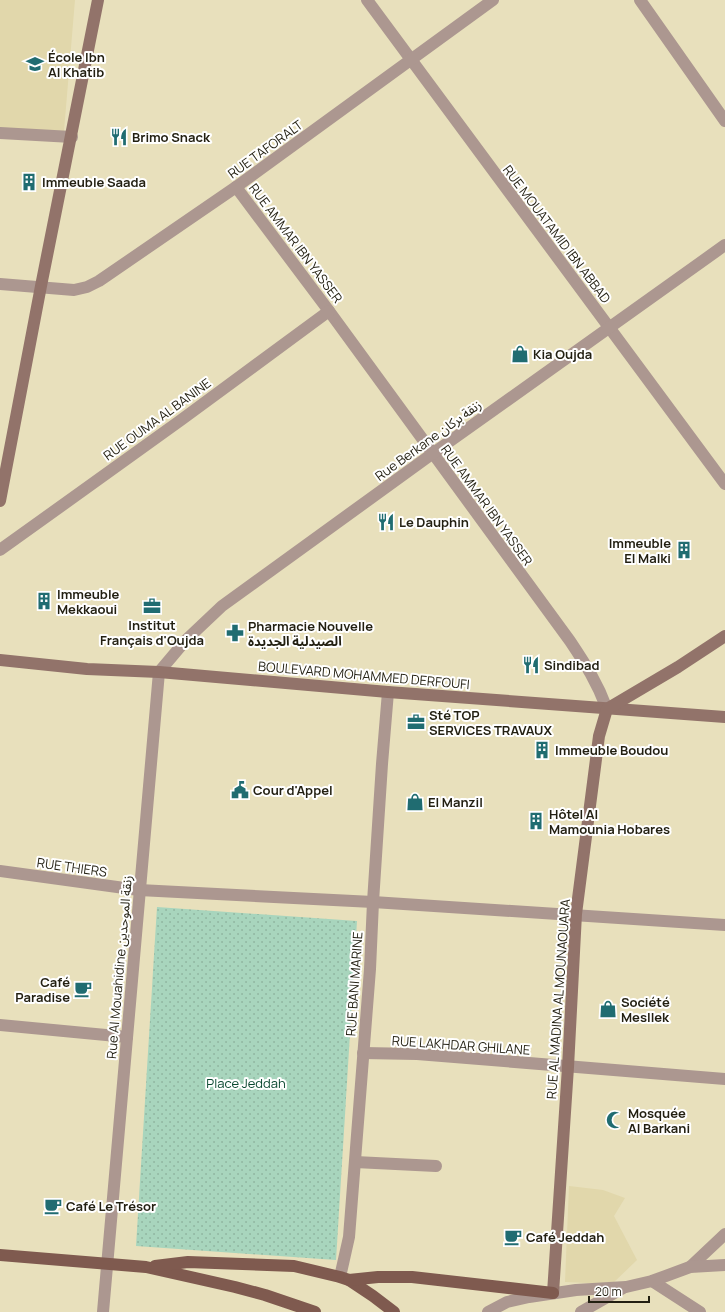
<svg xmlns="http://www.w3.org/2000/svg" width="725" height="1312" font-family="Manrope,'Noto Sans Arabic',sans-serif">
  <style>
    .built { fill: #e1d7ab }
    .park { fill: url(#park-dots) }
    .lines { fill: none; stroke-linecap: round; stroke-linejoin: round }
    .street { stroke: #ac9790; stroke-width: 12 }
    .secondary { stroke: #92736a; stroke-width: 12 }
    .primary { stroke: #7f5a4f; stroke-width: 12 }
    .labels { text-anchor: middle; dominant-baseline: central; stroke-width: 4; stroke-linejoin: round; paint-order: stroke }
    .poi-label { font-size: 13px; font-weight: bold; fill: #221f11; stroke: #fff; text-anchor: start }
    .street-label { font-size: 13px; fill: #221f11; stroke: #fff }
    .park-label { font-size: 13px; fill: #0a4830; stroke: #fff }
  </style>
  <defs>
    <pattern id="park-dots" width="8" height="8" patternUnits="userSpaceOnUse"><rect width="8" height="8" fill="#a8d5bd"/><path d="M2 2h.1M6 6h.1" fill="none" stroke="#90b6a1" stroke-width="1.8" stroke-linecap="round"/></pattern>
  </defs>
  <rect width="100%" height="100%" fill="#e8e0bc"/>
  <g class="built">
    <polygon points="0,0 75,0 64,131 0,128"/>
    <polygon points="569,1186 603,1190 625,1198 614,1216 637,1260 612,1284 565,1282"/>
  </g>
  <polygon class="park" points="157,907 357,921 336,1260 136,1246"/>
  <g class="lines">
    <g class="street">
      <polyline points="367,0 725,484"/>
      <polyline points="640,0 725,121"/>
      <polyline points="0,133 72,137"/>
      <path d="M236 187 329 311 570 641C586 665 597 682 607 709"/>
      <polyline points="0,284 74,290 87,287 99,281 236,187 493,0"/>
      <polyline points="0,550 181,420 329,311"/>
      <polyline points="0,871 139,890 373,902 725,925"/>
      <polyline points="0,1025 127,1037"/>
      <polyline points="363,1053 417,1054 725,1079"/>
      <polyline points="355,1162 436,1166"/>
      <polyline points="690,1267 725,1234"/>
      <polyline points="340,1277 349,1237 370,969 373,902 382,764 388,692"/>
      <polyline points="652,1281 700,1312"/>
      <polyline points="103,1312 159,672 186,640 222,606 432,454 725,245"/>
      <polyline points="488,1312 507,1302 529,1297 576,1290 626,1287 652,1281 690,1267 725,1265"/>
      <polyline points="581,1312 623,1288"/>
    </g>
    <g class="secondary">
      <polyline points="0,501 41,286 98,0"/>
      <polyline points="0,660 87,669 159,672 388,692 725,717"/>
      <polyline points="553,1293 568,1067 576,914 599,736 607,709 678,667 725,636"/>
    </g>
    <g class="primary">
      <polyline points="0,1255 146,1267 235,1287 265,1295 315,1312"/>
      <polyline points="155,1266 188,1262 294,1266 340,1277 349,1280 373,1296 394,1312"/>
      <polyline points="349,1280 378,1277 412,1277 553,1293"/>
    </g>
  </g>
  <defs>
    <g id="school-bare" transform="scale(1.38)"><path d="M0-5L7-2L0 1L-7-2ZM-4 1L0 2.5L4 1V4Q0 6-4 4Z" fill="#206c71" stroke="#fff" stroke-width="2.5" paint-order="stroke"/></g>
    <g id="restaurant-bare" transform="scale(1.38)"><path d="M-5-6h1v4h1v-4h1v4h1v-4h1v5L-1.5 .5V6h-2V.5L-5-1ZM5-6V6H3V1.5H1.5Q1.5-4 5-6Z" fill="#206c71" stroke="#fff" stroke-width="2.5" paint-order="stroke"/></g>
    <g id="building-bare" transform="scale(1.38)"><path d="M-4-6H4V6H1V3H-1V6H-4ZM-2.5-4.3h1.7v1.8h-1.7ZM.8-4.3h1.7v1.8H.8ZM-2.5-1h1.7V.8h-1.7ZM.8-1h1.7V.8H.8Z" fill="#206c71" stroke="#fff" stroke-width="2.5" paint-order="stroke"/></g>
    <g id="shop-bare" transform="scale(1.38)"><path d="M-5-2.5h2.3a2.7 3.5 0 0 1 5.4 0H5L5.5 6h-11ZM-1.5-2.5h3a1.5 2.3 0 0 0-3 0Z" fill="#206c71" stroke="#fff" stroke-width="2.5" paint-order="stroke"/></g>
    <g id="office-bare" transform="scale(1.38)"><path d="M-6-3h4V-5.5h4V-3h4V5H-6ZM-1-4.5V-3h2v-1.5ZM-6 0V1H6V0Z" fill="#206c71" stroke="#fff" stroke-width="2.5" paint-order="stroke"/></g>
    <g id="pharmacy-bare" transform="scale(1.38)"><path d="M-2-6h4v4h4v4h-4v4h-4v-4h-4v-4h4Z" fill="#206c71" stroke="#fff" stroke-width="2.5" paint-order="stroke"/></g>
    <g id="civic-bare" transform="scale(1.38)"><path d="M-.6-6.5H3V-4.5H.6V-3L4-1V1h2V6H-6V1h2V-1L-.6-3ZM-1.2 2.5V6h2.4V2.5Z" fill="#206c71" stroke="#fff" stroke-width="2.5" paint-order="stroke"/></g>
    <g id="cafe-bare" transform="scale(1.38)"><path d="M-5.5-4.5H6V0H3Q3 3.5 0 3.5H-2.5Q-5.5 3.5-5.5 0ZM3-3.2v2h1.7v-2ZM-6 4.5H4V6H-6Z" fill="#206c71" stroke="#fff" stroke-width="2.5" paint-order="stroke"/></g>
    <g id="mosque-bare" transform="scale(1.38)"><path d="M3.5-4.9A6 6 0 1 0 3.5 4.9A5 5 0 1 1 3.5-4.9Z" fill="#206c71" stroke="#fff" stroke-width="2.5" paint-order="stroke"/></g>
  </defs>
  <g fill-rule="evenodd">
    <use href="#school-bare" x="35" y="64"/>
    <use href="#restaurant-bare" x="119" y="137"/>
    <use href="#building-bare" x="29" y="182"/>
    <use href="#shop-bare" x="520" y="354"/>
    <use href="#restaurant-bare" x="386" y="522"/>
    <use href="#building-bare" x="684" y="550"/>
    <use href="#building-bare" x="44" y="601"/>
    <use href="#office-bare" x="152" y="606"/>
    <use href="#pharmacy-bare" x="235" y="633"/>
    <use href="#restaurant-bare" x="531" y="665"/>
    <use href="#office-bare" x="416" y="722"/>
    <use href="#building-bare" x="542" y="750"/>
    <use href="#civic-bare" x="240" y="790"/>
    <use href="#shop-bare" x="415" y="802"/>
    <use href="#building-bare" x="536" y="821"/>
    <use href="#cafe-bare" x="83" y="989"/>
    <use href="#shop-bare" x="608" y="1009"/>
    <use href="#mosque-bare" x="615" y="1120"/>
    <use href="#cafe-bare" x="53" y="1206"/>
    <use href="#cafe-bare" x="513" y="1237"/>
  </g>
  <g class="labels">
    <g class="poi-label">
      <text x="48" y="57">École Ibn<tspan x="48" dy="15">Al Khatib</tspan></text>
      <text x="132" y="137">Brimo Snack</text>
      <text x="42" y="182">Immeuble Saada</text>
      <text x="533" y="354">Kia Oujda</text>
      <text x="399" y="522">Le Dauphin</text>
      <text x="671" y="543" text-anchor="end">Immeuble<tspan x="671" dy="15">El Malki</tspan></text>
      <text x="57" y="594">Immeuble<tspan x="57" dy="15">Mekkaoui</tspan></text>
      <text x="152" y="625" text-anchor="middle">Institut<tspan x="152" dy="15">Français d'Oujda</tspan></text>
      <text x="248" y="626">Pharmacie Nouvelle<tspan x="248" dy="15">الصيدلية الجديدة</tspan></text>
      <text x="544" y="665">Sindibad</text>
      <text x="429" y="715">Sté TOP<tspan x="429" dy="15">SERVICES TRAVAUX</tspan></text>
      <text x="555" y="750">Immeuble Boudou</text>
      <text x="253" y="790">Cour d'Appel</text>
      <text x="428" y="802">El Manzil</text>
      <text x="549" y="814">Hôtel Al<tspan x="549" dy="15">Mamounia Hobares</tspan></text>
      <text x="70" y="982" text-anchor="end">Café<tspan x="70" dy="15">Paradise</tspan></text>
      <text x="621" y="1002">Société<tspan x="621" dy="15">Mesllek</tspan></text>
      <text x="628" y="1113">Mosquée<tspan x="628" dy="15">Al Barkani</tspan></text>
      <text x="66" y="1206">Café Le Trésor</text>
      <text x="526" y="1237">Café Jeddah</text>
    </g>
    <g class="street-label">
      <text transform="translate(265 149) rotate(-36)">RUE TAFORALT</text>
      <text transform="translate(557 234) rotate(53)">RUE MOUATAMID IBN ABBAD</text>
      <text transform="translate(296 243) rotate(53)">RUE AMMAR IBN YASSER</text>
      <text transform="translate(157 419) rotate(-36)">RUE OUMA AL BANINE</text>
      <text transform="translate(428 440) rotate(-36)">Rue Berkane زنقة بركان</text>
      <text transform="translate(487 505) rotate(54)">RUE AMMAR IBN YASSER</text>
      <text transform="translate(364 675) rotate(5)">BOULEVARD MOHAMMED DERFOUFI</text>
      <text transform="translate(72 867) rotate(8)">RUE THIERS</text>
      <text transform="translate(119 967) rotate(-85)">Rue Al Mouahidine زنقة الموحدين</text>
      <text transform="translate(354 984) rotate(-86)">RUE BANI MARINE</text>
      <text transform="translate(558 999) rotate(-86)">RUE AL MADINA AL MOUNAOUARA</text>
      <text transform="translate(461 1045) rotate(4)">RUE LAKHDAR GHILANE</text>
    </g>
    <g class="park-label">
      <text x="246" y="1083">Place Jeddah</text>
    </g>
  </g>
  <path d="M589 1296v6h60v-6" fill="none" stroke="#221f11" stroke-width="2"/>
  <text x="595" y="1296" font-size="12" fill="#221f11" stroke="#ffffff" stroke-width="3" paint-order="stroke">20 m</text>
</svg>
